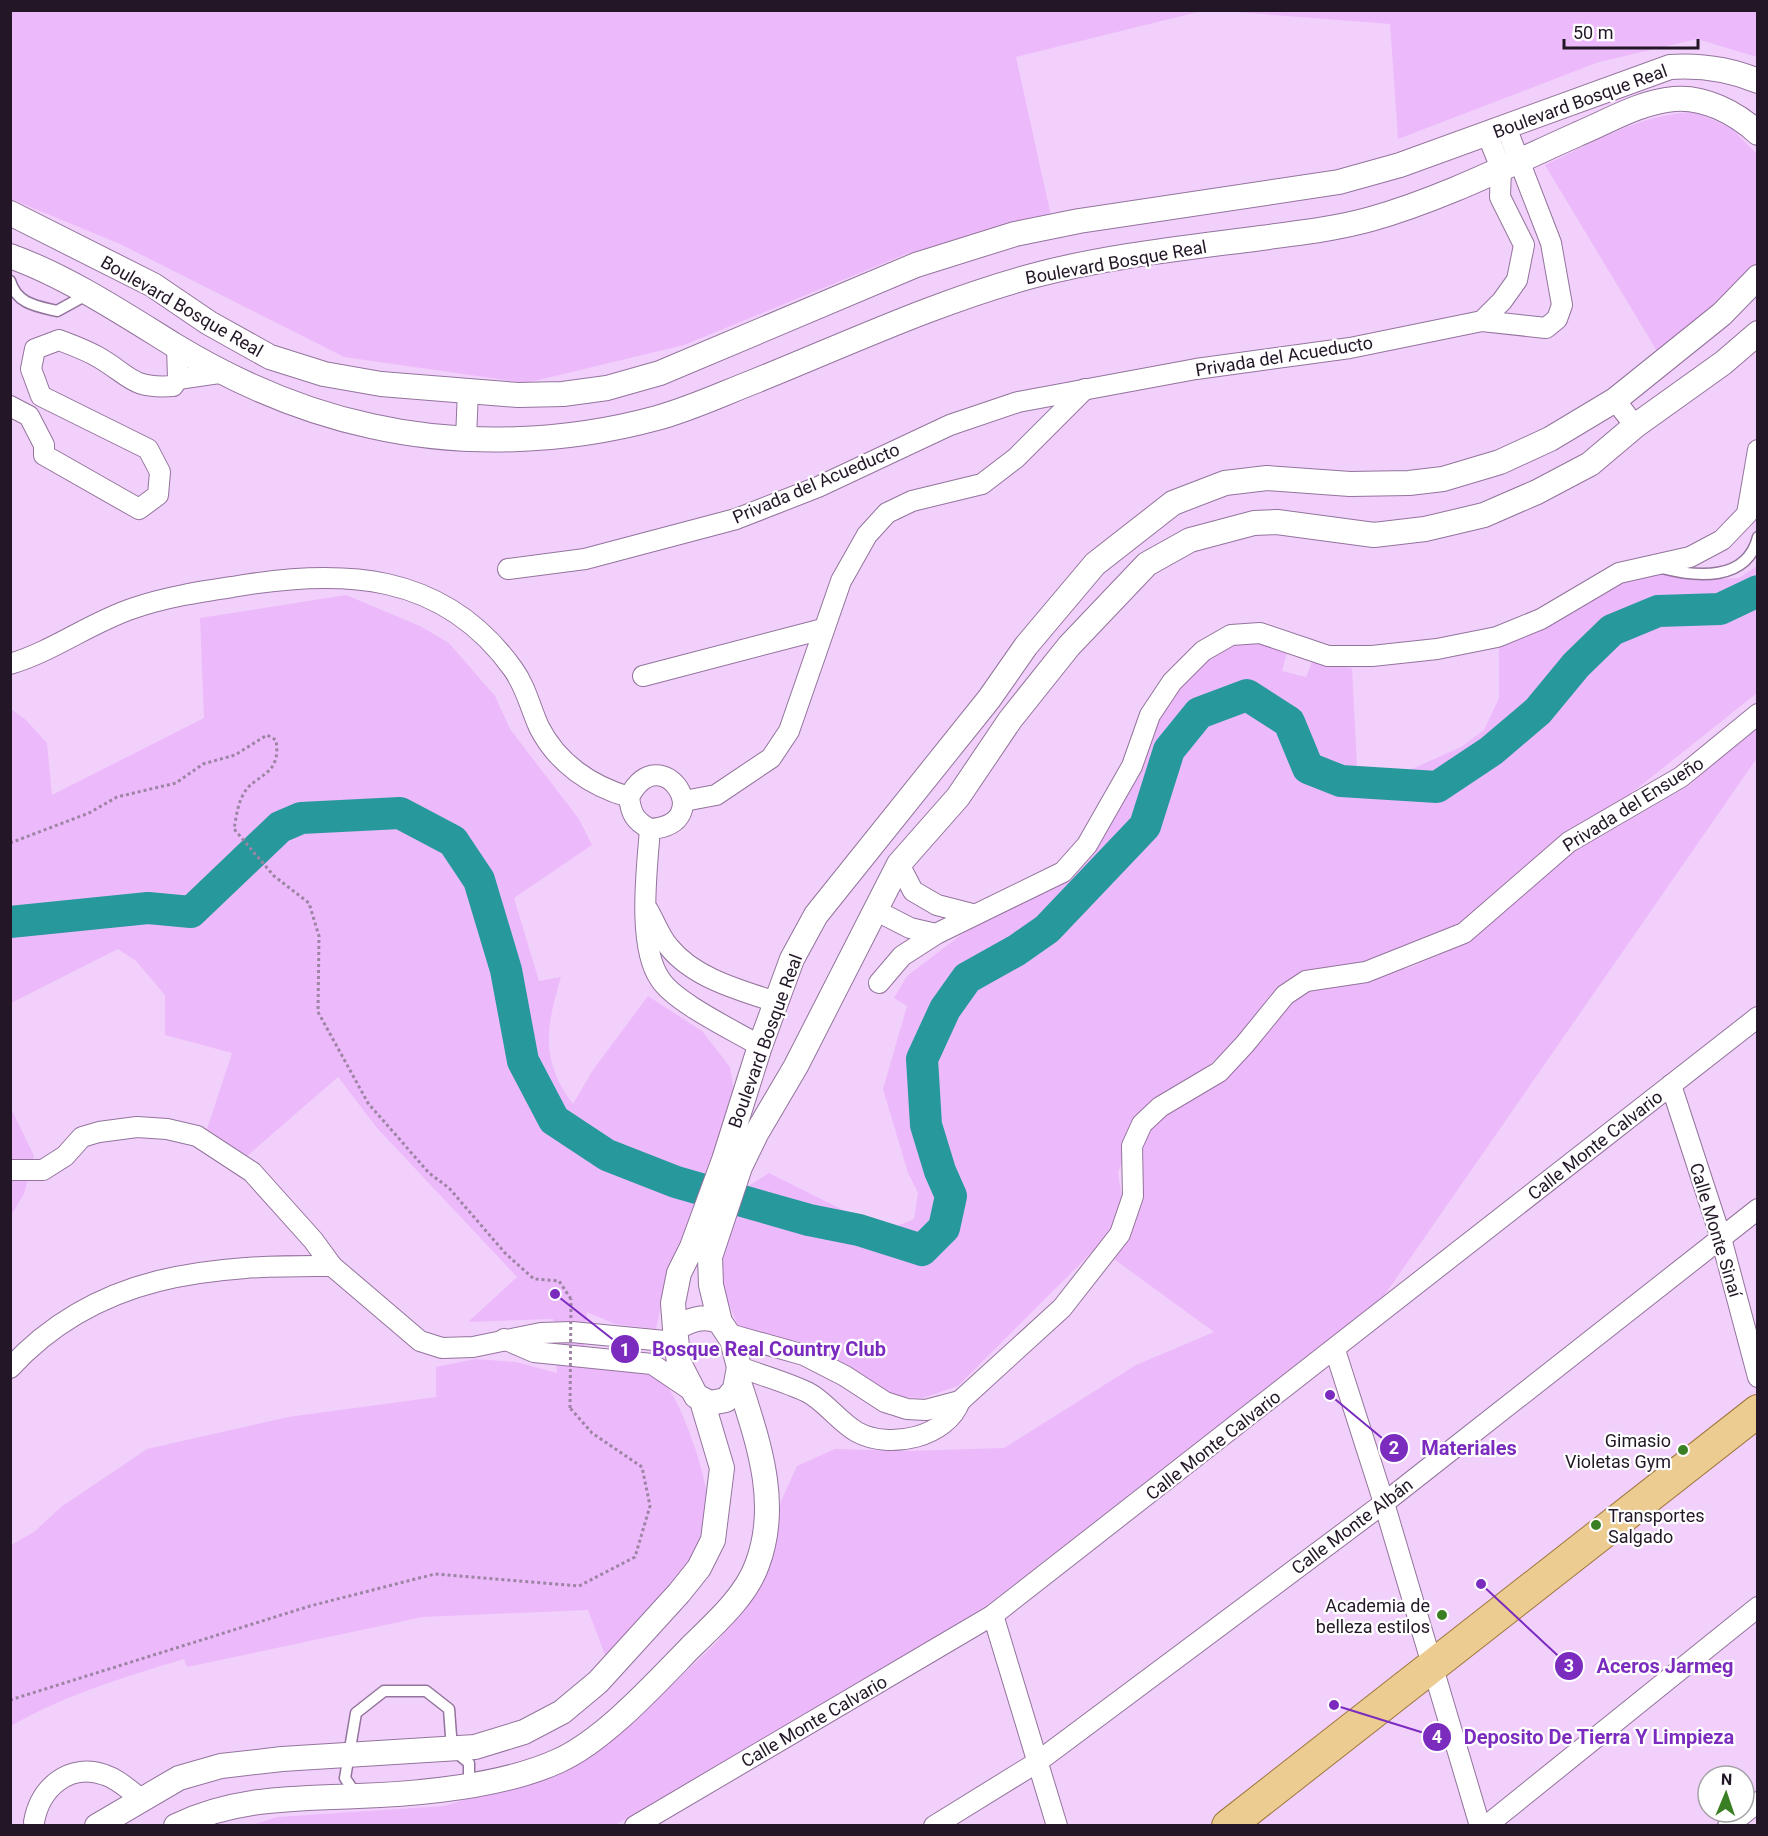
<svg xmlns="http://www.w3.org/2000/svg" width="1768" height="1836" font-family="Roboto,sans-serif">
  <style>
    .green { fill: #ecbafa }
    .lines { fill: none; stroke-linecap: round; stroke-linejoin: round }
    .river { stroke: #27989c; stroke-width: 32 }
    .service-casing { stroke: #93749c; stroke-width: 13 }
    .minor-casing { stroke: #93749c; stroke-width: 22 }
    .tertiary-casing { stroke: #93749c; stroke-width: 26 }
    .primary-casing { stroke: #9e773d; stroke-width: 34 }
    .path { stroke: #9d84a4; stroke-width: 3; stroke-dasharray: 3 3; stroke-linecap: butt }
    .service { stroke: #fff; stroke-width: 10 }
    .minor { stroke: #fff; stroke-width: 20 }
    .tertiary { stroke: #fff; stroke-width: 24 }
    .primary { stroke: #edcc92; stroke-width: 32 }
    .path-bridge { stroke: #9d84a4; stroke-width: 3; stroke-dasharray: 3 3; stroke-linecap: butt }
    .poi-dot { fill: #3a7f23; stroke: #fff; stroke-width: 2 }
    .labels { text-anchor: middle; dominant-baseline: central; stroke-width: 4.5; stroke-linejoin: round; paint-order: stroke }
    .street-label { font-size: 18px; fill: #231727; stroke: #fff }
    .poi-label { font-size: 18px; fill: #231727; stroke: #fff; text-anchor: end }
    .leader { fill: none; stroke: #7b2cbf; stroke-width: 2 }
    .callout-dot { fill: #7b2cbf; stroke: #fff; stroke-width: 2 }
    .mark-label { font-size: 18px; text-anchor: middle; font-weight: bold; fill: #fff }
    .callout-label { font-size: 20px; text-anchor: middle; font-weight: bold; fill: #7b2cbf; stroke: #fff; stroke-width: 4.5; stroke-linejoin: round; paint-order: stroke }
  </style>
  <rect width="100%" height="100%" fill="#f2d0fc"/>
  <g class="green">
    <polygon points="10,11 1202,11 1016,57 1051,216 906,254 684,345 526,383 344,357 120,244 11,199"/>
    <polygon points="1223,11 1757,11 1757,57 1697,39 1599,62 1398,139 1390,24"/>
    <path d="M1696 112 1731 128 1757 154V265L1715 307 1657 351 1545 165C1593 143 1641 113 1696 112Z"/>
    <polygon points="1757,566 1757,693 1462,928 1405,953 1276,993 1244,1033 1198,1075 1136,1123 1118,1173 1123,1202 1114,1230 958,1386 923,1398 887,1396 740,1330 720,1284 723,1243 742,1190 769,1173 841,1209 897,1226 914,1219 918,1193 908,1173 883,1089 907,1006 894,998 907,976 970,928 1014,907 1087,859 1142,770 1161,707 1218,646 1255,638 1287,652 1282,671 1306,677 1312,662 1352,668 1357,766 1405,772 1461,747 1484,730 1499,698 1499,644 1615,579 1653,572 1696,580 1739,578"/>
    <path d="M346 595 420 626 449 643 495 696 510 729 579 819 592 845 514 898 539 981 561 977C546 1027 540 1060 573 1104L593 1070 648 996 702 1031 730 1067 734 1092 724 1133 666 1283 656 1329 615 1324 587 1312 583 1367C605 1367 631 1364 652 1372 675 1379 703 1466 706 1489 708 1508 703 1535 695 1552 676 1593 638 1624 605 1655L588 1610 423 1617 187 1667 184 1659C124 1677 65 1695 11 1726V1545L34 1532 61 1507 147 1449 288 1417 436 1397V1367L475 1359 516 1362 557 1373 553 1319 468 1322 517 1277 377 1128 338 1077 247 1156 207 1129 232 1053 165 1035V995L136 961 118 949 11 1003V709L26 720 47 743 52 795 204 718 200 618Z"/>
    <polygon points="1757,724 1757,758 1384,1296 990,1603 901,1660 615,1825 248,1826 277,1817 444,1806 546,1776 629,1726 718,1641 770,1562 781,1501 797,1466 835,1449 905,1451 1004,1448 1136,1365 1214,1332 1107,1254 1144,1136 1291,997 1322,981 1409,968 1458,946 1567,856 1690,785"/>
    <polygon points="10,1106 34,1156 24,1194 11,1215"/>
  </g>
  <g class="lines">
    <polyline class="river" points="10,922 148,908 191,912 280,827 301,818 400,813 453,841 479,880 506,970 523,1061 554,1120 607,1155 676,1182 809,1220 859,1230 922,1250 944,1228 951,1196 940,1171 926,1125 922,1059 945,1009 967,978 1017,950 1047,929 1145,826 1169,750 1199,713 1247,695 1289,722 1308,768 1341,781 1437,787 1491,751 1538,711 1576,665 1612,630 1658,611 1720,609 1758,591"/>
    <g class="service-casing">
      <g id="service">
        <path d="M10 281C17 304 36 306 57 311L88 294"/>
        <path d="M1662 568C1696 577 1747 582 1758 537"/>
        <polyline points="357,1796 345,1778 356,1713 384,1691 426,1691 449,1709 452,1749 469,1763 469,1784"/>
      </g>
    </g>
    <g class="minor-casing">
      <g id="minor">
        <polyline points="1482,321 1502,301 1517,280 1524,245 1500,197 1501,168 1487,134"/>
        <polyline points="178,379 226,372"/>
        <polyline points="1615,400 1635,426"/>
        <path d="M10 406 29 416 44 445V455L139 509 158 495 160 472 148 449 41 396 31 369 35 349 59 340C72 345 86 350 98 357 131 376 131 389 173 386L178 379 177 346"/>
        <polyline points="466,438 468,391"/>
        <polyline points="508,569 585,559 736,519 818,487 950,425 1018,402 1196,369 1350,348 1482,321 1546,328 1557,319 1562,305 1551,243 1506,127"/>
        <path d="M10 664C54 651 91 622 134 608 166 597 199 592 232 587 341 568 443 571 513 669 526 687 530 707 539 727 557 763 591 786 629 797"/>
        <polyline points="643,676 823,629"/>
        <path d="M629 797C661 735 720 824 650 829"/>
        <path d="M629 797C631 814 635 821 650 829"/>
        <polyline points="684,801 716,795 771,758 789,731 841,581 867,535 887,513 912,501 982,484 1016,458 1085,389"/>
        <path d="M650 829C647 868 637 946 660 979 674 1002 735 1031 760 1046"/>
        <polyline points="899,864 913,891 937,905 972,914"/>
        <path d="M648 910C655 922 660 937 669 947 694 978 739 990 776 1002"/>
        <polyline points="875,910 910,928 936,934"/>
        <polyline points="879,983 902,956 936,934 1063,872 1087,845 1132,766 1150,715 1172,682 1203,651 1231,635 1260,633 1328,656 1372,656 1437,649 1497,637 1541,619 1619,573 1690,557 1722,540 1747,514 1758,450"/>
        <polyline points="1671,1085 1721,1238 1758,1377"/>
        <polyline points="10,1170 43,1170 65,1156 82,1137 99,1132 137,1127 167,1129 197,1136 252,1172 313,1240 332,1266 420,1341 442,1348 473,1347 541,1333 572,1332 675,1342"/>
        <polyline points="729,1334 804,1355 845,1376 885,1402 907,1409 926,1410 960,1401 1062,1308 1120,1234 1133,1196 1132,1146 1142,1124 1160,1107 1219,1072 1245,1044 1285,995 1306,981 1366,972 1464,933 1569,842 1681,777 1758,714"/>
        <polyline points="504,1339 534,1352 652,1364 692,1391"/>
        <polyline points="1335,1350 1384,1503 1480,1826"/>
        <path d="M739 1367C761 1375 786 1382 807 1392 824 1400 839 1422 857 1432 890 1450 947 1437 960 1401"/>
        <path d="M10 1368C97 1273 211 1265 332 1266"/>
        <polyline points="993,1615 1057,1826"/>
        <path d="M34 1822C40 1788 69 1762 105 1775 118 1779 129 1790 140 1798"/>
        <polyline points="635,1826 993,1615 1758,1017"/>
        <polyline points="934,1826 1036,1763 1384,1503 1758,1209"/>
        <polyline points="1486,1826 1758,1607"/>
        <polyline points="1728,1826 1758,1802"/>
      </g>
    </g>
    <g class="tertiary-casing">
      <g id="tertiary">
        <path d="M10 213 153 285 209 323 270 357 324 374 381 384 518 395 563 394 607 388 660 373 916 265 1015 234 1079 221 1339 182 1400 165 1670 67C1701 65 1729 69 1758 81"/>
        <path d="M10 256C66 276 124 314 174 345 235 382 301 411 371 426 464 447 565 443 657 418 690 409 722 394 753 382 845 345 936 302 1032 276 1106 256 1185 248 1261 238 1298 233 1335 229 1371 219 1442 199 1511 164 1578 134 1609 121 1640 102 1674 99 1704 96 1736 113 1758 133"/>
        <path d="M720 1322C705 1314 688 1320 675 1329L679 1363 696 1396 710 1403 726 1400 735 1389 739 1367 732 1340 720 1322 711 1285 710 1257 740 1167 756 1134 796 1066 899 864 958 797 1010 720 1069 646 1147 564 1190 540 1254 523 1277 522 1374 535 1425 529 1484 515 1537 492 1590 464 1635 426 1723 363 1758 333"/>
        <polyline points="675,1329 673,1303 679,1273 692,1247 724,1160 760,1046 792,959 816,915 989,699 1026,646 1095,564 1173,503 1225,483 1267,478 1350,484 1409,483 1443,479 1500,462 1550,439 1615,400 1722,314 1758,277"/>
        <polyline points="97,1826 179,1778 221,1766 282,1759 475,1747 524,1732 562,1712 598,1682 679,1593 699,1568 713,1540 722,1468 702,1401"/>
        <path d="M176 1826C235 1797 294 1799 358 1796 419 1794 503 1786 558 1761 603 1741 654 1685 689 1649 713 1625 745 1598 757 1565 781 1502 757 1439 738 1379"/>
      </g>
    </g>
    <g class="primary-casing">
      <polyline id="primary" points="1228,1826 1758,1411"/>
    </g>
    <g class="path">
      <path d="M10 843 89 813 117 797 176 783 203 764 235 755 267 735 276 740C282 779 252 773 242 797 237 807 236 819 234 829L274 876 309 903 319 936 318 1012 368 1103 429 1173 449 1188 505 1253 534 1279 559 1281 571 1299"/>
      <polyline points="10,1700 310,1606 435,1574 579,1586 635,1557 650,1506 642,1467 592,1433 570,1408"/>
    </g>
    <use href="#service" class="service"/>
    <use href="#minor" class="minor"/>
    <use href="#tertiary" class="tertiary"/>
    <use href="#primary" class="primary"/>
    <polyline class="path-bridge" points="570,1408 571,1299"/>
  </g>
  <g class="poi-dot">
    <circle cx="1683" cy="1450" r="6"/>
    <circle cx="1596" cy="1525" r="6"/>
    <circle cx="1442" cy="1615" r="6"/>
  </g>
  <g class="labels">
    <g class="street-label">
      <text transform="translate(1580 101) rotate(-20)">Boulevard Bosque Real</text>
      <text transform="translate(1116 262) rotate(-10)">Boulevard Bosque Real</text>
      <text transform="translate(182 306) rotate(30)">Boulevard Bosque Real</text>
      <text transform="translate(1284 356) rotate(-9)">Privada del Acueducto</text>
      <text transform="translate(816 483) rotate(-23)">Privada del Acueducto</text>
      <text transform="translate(1633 804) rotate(-32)">Privada del Ensueño</text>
      <text transform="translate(765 1041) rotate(-70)">Boulevard Bosque Real</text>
      <text transform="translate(1595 1145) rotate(-38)">Calle Monte Calvario</text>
      <text transform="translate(1716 1230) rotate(73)">Calle Monte Sinaí</text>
      <text transform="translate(1213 1445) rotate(-38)">Calle Monte Calvario</text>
      <text transform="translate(1352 1526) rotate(-37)">Calle Monte Albán</text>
      <text transform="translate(814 1721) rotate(-30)">Calle Monte Calvario</text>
    </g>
    <g class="poi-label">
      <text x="1671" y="1440">Gimasio<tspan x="1671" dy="21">Violetas Gym</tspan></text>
      <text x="1608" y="1515" text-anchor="start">Transportes<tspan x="1608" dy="21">Salgado</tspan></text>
      <text x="1430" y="1605">Academia de<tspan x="1430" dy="21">belleza estilos</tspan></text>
    </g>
  </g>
  <path class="leader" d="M555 1294L625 1349M1330 1395L1394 1448M1481 1584L1569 1666M1334 1705L1437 1737"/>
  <g class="callout-dot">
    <circle cx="555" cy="1294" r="6"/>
    <circle cx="1330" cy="1395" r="6"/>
    <circle cx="1481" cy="1584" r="6"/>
    <circle cx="1334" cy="1705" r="6"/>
    <circle cx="625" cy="1349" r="15"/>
    <circle cx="1394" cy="1448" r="15"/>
    <circle cx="1569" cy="1666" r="15"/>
    <circle cx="1437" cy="1737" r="15"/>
  </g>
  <g class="mark-label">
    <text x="625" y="1356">1</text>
    <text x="1394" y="1454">2</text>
    <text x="1569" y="1672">3</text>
    <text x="1437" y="1743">4</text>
  </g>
  <g class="callout-label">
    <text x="769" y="1356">Bosque Real Country Club</text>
    <text x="1469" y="1455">Materiales</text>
    <text x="1665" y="1673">Aceros Jarmeg</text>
    <text x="1599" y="1744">Deposito De Tierra Y Limpieza</text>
  </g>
  <rect width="1768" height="1836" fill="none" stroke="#231727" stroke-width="24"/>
  <g transform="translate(1726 1794) rotate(2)"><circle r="28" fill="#ffffff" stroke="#a7a2a9" stroke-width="1.5"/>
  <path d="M0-4.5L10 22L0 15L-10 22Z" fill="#3a7f23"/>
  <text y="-9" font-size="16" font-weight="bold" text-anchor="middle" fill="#231727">N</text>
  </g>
  <path d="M1564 39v9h134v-9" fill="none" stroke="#231727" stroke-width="3"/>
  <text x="1573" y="39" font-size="18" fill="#231727" stroke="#ffffff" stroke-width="4.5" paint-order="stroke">50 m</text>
</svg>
